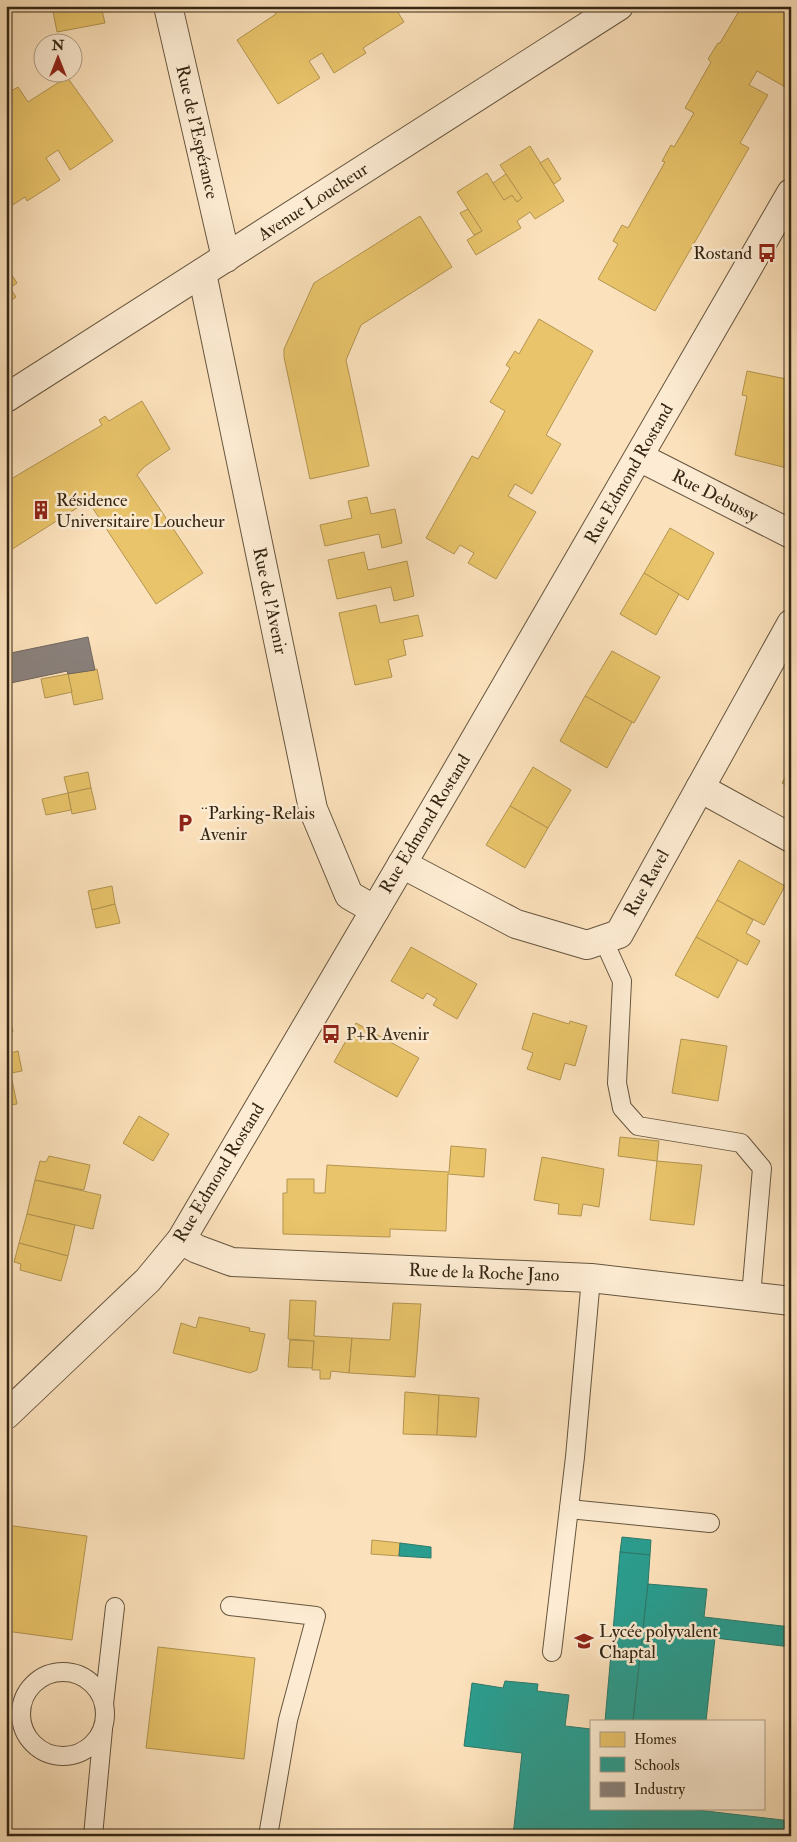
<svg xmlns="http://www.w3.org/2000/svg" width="797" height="1842" font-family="'IM FELL Double Pica',serif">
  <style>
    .homes { fill: #e9c46a; stroke: #b39550 }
    .schools { fill: #2a9d8f; stroke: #2d796a }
    .industry { fill: #8a817c; stroke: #70665d }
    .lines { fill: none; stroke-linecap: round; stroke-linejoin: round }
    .service-casing { stroke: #66553e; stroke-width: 20 }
    .minor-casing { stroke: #66553e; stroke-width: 30 }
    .tertiary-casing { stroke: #66553e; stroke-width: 30 }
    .service { stroke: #fdecd3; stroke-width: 18 }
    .minor { stroke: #fdecd3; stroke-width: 28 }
    .tertiary { stroke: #fdecd3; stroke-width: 28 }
    .labels { text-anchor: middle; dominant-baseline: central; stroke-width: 5; stroke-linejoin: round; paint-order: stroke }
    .street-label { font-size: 18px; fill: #342614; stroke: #fdecd3 }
    .poi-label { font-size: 18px; fill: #342614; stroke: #fdecd3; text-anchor: start }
  </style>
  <rect width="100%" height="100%" fill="#fce2bc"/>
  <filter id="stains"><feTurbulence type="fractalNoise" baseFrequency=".004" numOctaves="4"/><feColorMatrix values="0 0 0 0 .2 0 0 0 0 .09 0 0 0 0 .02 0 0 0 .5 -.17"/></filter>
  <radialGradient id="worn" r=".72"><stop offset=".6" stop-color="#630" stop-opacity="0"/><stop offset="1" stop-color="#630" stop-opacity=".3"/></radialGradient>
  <g class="homes">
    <polygon points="52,6 101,6 105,23 57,32"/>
    <polygon points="270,6 394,6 404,22 363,48 366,53 334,73 322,53 309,61 320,78 278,104 237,40 276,14"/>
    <polygon points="742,6 783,6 791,11 791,82 787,88 757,71 749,85 768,95 740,143 749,148 655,311 598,279 618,244 613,241 622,225 628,228 665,162 662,161 671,145 674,147 694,113 685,108 711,62 708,59 718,43 720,43"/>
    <polygon points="67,77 113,141 70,170 58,150 46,158 60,180 27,201 25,197 6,209 6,94 18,87 28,102"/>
    <polygon points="530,146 564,201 535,219 530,212 517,221 521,228 476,255 467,240 482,231 457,192 487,173 504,200 512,195 517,202 522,198 500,165"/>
    <polygon points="548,158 561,179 554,184 540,163"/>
    <polygon points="506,174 522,198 517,202 512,195 504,200 493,183"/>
    <polygon points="468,209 482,231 474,235 460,213"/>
    <polygon points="420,216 452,267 361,325 346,360 369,466 310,479 284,357 284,349 314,283"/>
    <polygon points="6,266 17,283 10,288 6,282"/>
    <polygon points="6,282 16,297 6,304"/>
    <polygon points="539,319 593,351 546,435 561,444 532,494 515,484 508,496 536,512 496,579 468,563 474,553 460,545 454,554 426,538 472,456 478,459 505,411 490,402 510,368 506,365 515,351 519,354"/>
    <polygon points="747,371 791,380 791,469 735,455 747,396 742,395"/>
    <polygon points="142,401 170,449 144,467 137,475 203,573 156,604 88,501 6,553 6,482 102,425 99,420 105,416 109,421"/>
    <polygon points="367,497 371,514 395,509 402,543 382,548 379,534 325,546 320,525 352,518 348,501"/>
    <polygon points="670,528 714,553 688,600 644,573"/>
    <polygon points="364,552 368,570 407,561 414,596 394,601 391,587 337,599 328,560"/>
    <polygon points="644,573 679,594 656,635 620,614"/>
    <polygon points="376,605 380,623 418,615 423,636 403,640 406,655 388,660 392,677 355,685 339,613"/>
    <polygon points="612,651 660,677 634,723 585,696"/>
    <polygon points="97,669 103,699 74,705 68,674"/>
    <polygon points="68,674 72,692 45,698 41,679"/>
    <polygon points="585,696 632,722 607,768 560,741"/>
    <polygon points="533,767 571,790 548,828 510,806"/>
    <polygon points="791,767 791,788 782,783"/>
    <polygon points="88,772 91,788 68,793 64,777"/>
    <polygon points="91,788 96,809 72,814 68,793"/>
    <polygon points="68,793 71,810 46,815 42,799"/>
    <polygon points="510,806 548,828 525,868 486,845"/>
    <polygon points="739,860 785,886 764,925 717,900"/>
    <polygon points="112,886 115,904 92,910 88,891"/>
    <polygon points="717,900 753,920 746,933 760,941 747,965 696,937"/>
    <polygon points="115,904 120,923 96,928 92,910"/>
    <polygon points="696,937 738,960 718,998 675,975"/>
    <polygon points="411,947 477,984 457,1019 433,1005 437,999 427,993 423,999 391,981"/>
    <polygon points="6,998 13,1032 6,1033"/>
    <polygon points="533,1013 569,1024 570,1021 587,1026 575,1066 565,1063 560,1080 527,1069 533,1053 522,1049"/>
    <polygon points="356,1023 419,1058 397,1097 334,1062"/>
    <polygon points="681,1039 727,1046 718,1101 672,1093"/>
    <polygon points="18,1051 22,1071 6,1074 6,1054"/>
    <polygon points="12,1080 17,1104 10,1105 6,1081"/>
    <polygon points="6,1086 10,1105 6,1106"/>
    <polygon points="139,1116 169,1134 153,1161 123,1143"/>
    <polygon points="620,1137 659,1141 657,1161 618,1156"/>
    <polygon points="451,1146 486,1149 484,1177 448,1174 446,1231 390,1229 390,1237 283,1234 283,1193 287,1193 287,1179 314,1179 314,1193 325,1193 327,1165 449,1172"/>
    <polygon points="49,1156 90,1165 84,1190 35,1180 40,1161 46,1162"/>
    <polygon points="542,1157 604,1169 599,1207 583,1204 581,1216 558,1214 559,1204 534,1200"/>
    <polygon points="657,1161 702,1165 694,1225 650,1220"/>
    <polygon points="35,1180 101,1195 93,1229 27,1214"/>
    <polygon points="27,1214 75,1225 68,1256 19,1243"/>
    <polygon points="19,1243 68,1256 61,1281 20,1270 21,1264 14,1262"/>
    <polygon points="290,1300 316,1301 314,1336 352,1338 349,1373 331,1371 330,1379 320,1379 320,1370 312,1370 314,1341 288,1339"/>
    <polygon points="393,1303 421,1304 415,1377 349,1373 352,1338 390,1340"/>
    <polygon points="199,1317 250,1328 249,1331 265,1334 257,1370 250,1373 173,1353 181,1323 196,1328"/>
    <polygon points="290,1340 314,1341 312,1368 288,1367"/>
    <polygon points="405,1392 439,1395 437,1435 403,1434"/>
    <polygon points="439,1395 479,1398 476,1437 437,1435"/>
    <polygon points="6,1525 87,1536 72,1640 6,1631"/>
    <polygon points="372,1540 400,1543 399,1556 371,1554"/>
    <polygon points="158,1647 255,1658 244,1759 146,1748"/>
  </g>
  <g class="schools">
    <polygon points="622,1537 651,1540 650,1555 620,1552"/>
    <polygon points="400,1543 431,1547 431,1558 399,1556"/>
    <polygon points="620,1552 650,1555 648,1584 633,1721 605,1721"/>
    <polygon points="648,1584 707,1589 704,1617 791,1627 791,1647 715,1638 706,1721 633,1721"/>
    <polygon points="505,1681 538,1684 537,1691 569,1695 565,1726 591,1729 591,1808 697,1808 697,1810 791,1821 791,1836 513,1836 522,1753 464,1746 472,1683 503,1688"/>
  </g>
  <polygon class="industry" points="88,637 95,670 68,674 67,671 6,684 6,654"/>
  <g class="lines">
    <g class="service-casing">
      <g id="service">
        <polyline points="603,939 622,981 617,1083 622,1108 638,1126 741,1143 762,1168 751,1296"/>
        <polyline points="569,1509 710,1523"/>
        <polyline points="230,1606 316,1616 288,1720 268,1836"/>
        <polyline points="552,1652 575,1457 591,1278"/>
        <circle cx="63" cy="1714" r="42"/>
        <polyline points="104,1704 115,1607"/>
        <polyline points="93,1836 103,1729"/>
      </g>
    </g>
    <g class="minor-casing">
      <g id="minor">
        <polyline points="168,6 226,258"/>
        <polyline points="202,273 313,809 349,895 375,910"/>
        <polyline points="639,457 791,534"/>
        <polyline points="700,788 791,838"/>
        <polyline points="402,864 516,924 587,945 619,934 791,624"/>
        <polyline points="181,1240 197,1249 232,1262 591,1278 791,1301"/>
      </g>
    </g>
    <g class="tertiary-casing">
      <g id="tertiary">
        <polyline points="6,398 619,6"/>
        <polyline points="6,1415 148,1280 181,1240 452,779 791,193"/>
      </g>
    </g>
    <use href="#service" class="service"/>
    <use href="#minor" class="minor"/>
    <use href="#tertiary" class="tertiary"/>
  </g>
  <defs>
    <g id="bus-bare" transform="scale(1.5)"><path d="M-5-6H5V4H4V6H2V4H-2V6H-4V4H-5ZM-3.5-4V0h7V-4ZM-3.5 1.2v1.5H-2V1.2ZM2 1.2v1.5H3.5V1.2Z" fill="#8f2418" stroke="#fdecd3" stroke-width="2.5" paint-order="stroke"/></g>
    <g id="building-bare" transform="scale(1.5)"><path d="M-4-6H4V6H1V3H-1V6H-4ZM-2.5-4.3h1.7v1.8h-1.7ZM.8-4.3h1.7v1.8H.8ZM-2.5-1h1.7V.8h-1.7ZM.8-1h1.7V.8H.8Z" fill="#8f2418" stroke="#fdecd3" stroke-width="2.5" paint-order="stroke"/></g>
    <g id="parking-bare" transform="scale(1.5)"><path d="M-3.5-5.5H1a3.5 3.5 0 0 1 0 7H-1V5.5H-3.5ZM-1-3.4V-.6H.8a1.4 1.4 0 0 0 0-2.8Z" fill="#8f2418" stroke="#fdecd3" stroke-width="2.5" paint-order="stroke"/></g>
    <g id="school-bare" transform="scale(1.5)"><path d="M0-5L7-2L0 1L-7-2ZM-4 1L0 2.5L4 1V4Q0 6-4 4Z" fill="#8f2418" stroke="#fdecd3" stroke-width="2.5" paint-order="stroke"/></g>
  </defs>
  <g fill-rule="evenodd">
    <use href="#bus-bare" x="767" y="253"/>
    <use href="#building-bare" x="41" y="510"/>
    <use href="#parking-bare" x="185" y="823"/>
    <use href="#bus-bare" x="331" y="1034"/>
    <use href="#school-bare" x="584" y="1641"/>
  </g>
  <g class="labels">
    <g class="street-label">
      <text transform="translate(197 132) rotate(77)">Rue de l'Espérance</text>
      <text transform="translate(313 202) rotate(-33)">Avenue Loucheur</text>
      <text transform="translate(629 474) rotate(-60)">Rue Edmond Rostand</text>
      <text transform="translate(715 496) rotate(27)">Rue Debussy</text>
      <text transform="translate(270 601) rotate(78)">Rue de l'Avenir</text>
      <text transform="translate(425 824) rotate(-59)">Rue Edmond Rostand</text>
      <text transform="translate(647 883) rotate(-61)">Rue Ravel</text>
      <text transform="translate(219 1173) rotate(-59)">Rue Edmond Rostand</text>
      <text transform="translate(484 1273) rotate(2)">Rue de la Roche Jano</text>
    </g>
    <g class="poi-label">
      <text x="752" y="253" text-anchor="end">Rostand</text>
      <text x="56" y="500">Résidence<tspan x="56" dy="21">Universitaire Loucheur</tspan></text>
      <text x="200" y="813">¨Parking-Relais<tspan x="200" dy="21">Avenir</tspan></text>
      <text x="346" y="1034">P+R Avenir</text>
      <text x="599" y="1631">Lycée polyvalent<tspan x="599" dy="21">Chaptal</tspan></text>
    </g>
  </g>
  <rect width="797" height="1842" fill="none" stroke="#fce2bc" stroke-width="25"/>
  <rect x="8" y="8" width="782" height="1827" fill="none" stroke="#342614" stroke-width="2.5"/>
  <rect x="12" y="12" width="772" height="1817" fill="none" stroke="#342614"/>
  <rect x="590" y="1720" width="175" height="90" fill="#fdecd3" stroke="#ad9d87"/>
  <rect x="600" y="1732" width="25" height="15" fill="#e9c46a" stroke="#ad9d87"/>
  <text x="634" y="1744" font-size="15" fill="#342614">Homes</text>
  <rect x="600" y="1757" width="25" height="15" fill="#2a9d8f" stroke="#ad9d87"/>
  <text x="634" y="1770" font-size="15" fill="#342614">Schools</text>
  <rect x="600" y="1782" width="25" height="15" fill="#8a817c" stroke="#ad9d87"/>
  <text x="634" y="1794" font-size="15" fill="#342614">Industry</text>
  <g transform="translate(58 58)"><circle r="24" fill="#fdecd3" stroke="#ad9d87"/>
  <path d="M0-4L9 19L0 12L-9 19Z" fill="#8f2418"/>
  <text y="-8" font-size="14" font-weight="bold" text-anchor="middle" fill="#342614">N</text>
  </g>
  <rect width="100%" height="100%" filter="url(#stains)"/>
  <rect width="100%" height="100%" fill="url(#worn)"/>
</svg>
